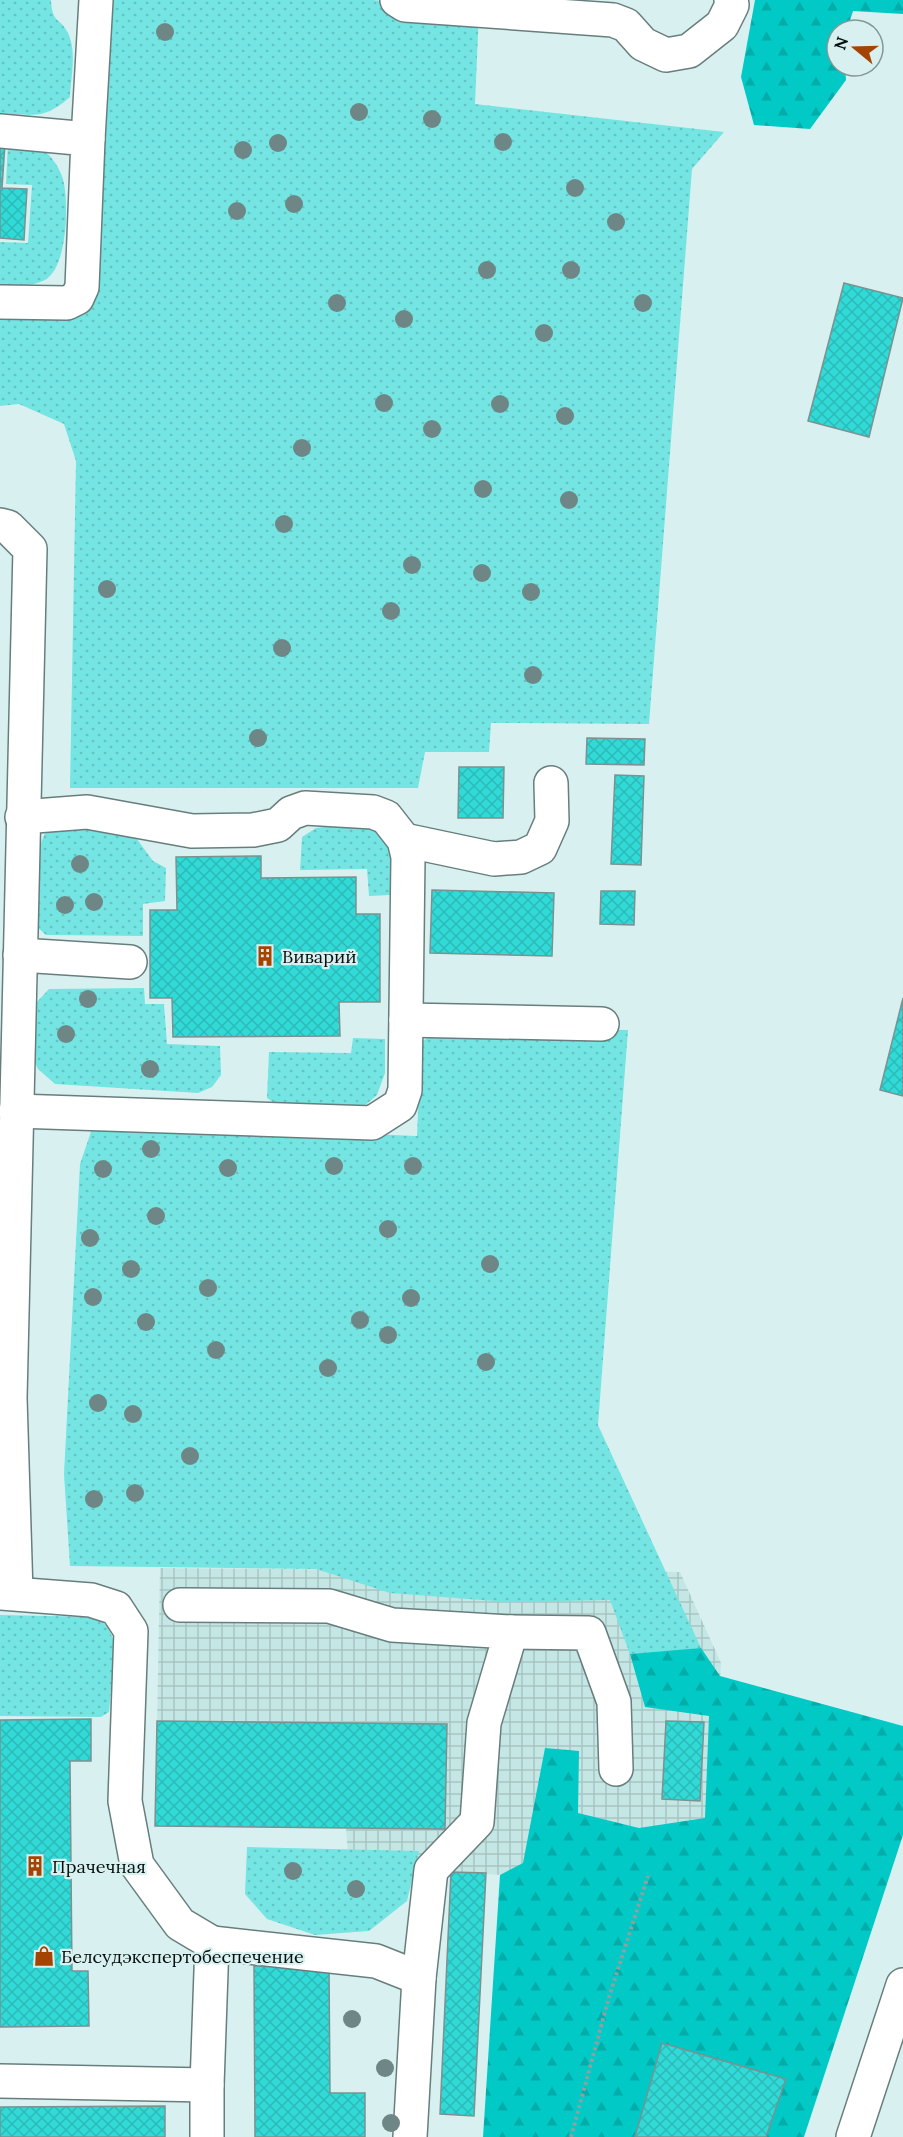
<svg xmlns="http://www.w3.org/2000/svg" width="903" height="2137" font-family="Lora,serif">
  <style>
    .industrial { fill: url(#industrial-grid) }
    .grass { fill: url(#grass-dots) }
    .forest { fill: url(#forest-firs) }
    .building { fill: url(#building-cross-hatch); stroke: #7b9291; stroke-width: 1.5 }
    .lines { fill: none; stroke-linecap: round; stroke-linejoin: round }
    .minor-casing { stroke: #677e7d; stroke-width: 36 }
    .path { stroke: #8da1a0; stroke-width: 4; stroke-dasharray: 3 3; stroke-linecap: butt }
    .minor { stroke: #fff; stroke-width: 33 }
    .tree { fill: #6e8786 }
    .labels { text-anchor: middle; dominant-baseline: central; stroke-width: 4.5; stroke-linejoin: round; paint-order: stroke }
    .poi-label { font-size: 18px; fill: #07100f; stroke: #d8f1f0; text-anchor: start }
  </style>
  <defs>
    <pattern id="industrial-grid" width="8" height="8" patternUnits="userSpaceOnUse" patternTransform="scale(1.5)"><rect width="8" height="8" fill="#c4e7e5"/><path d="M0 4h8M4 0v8" fill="none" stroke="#a7c5c3"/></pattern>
    <pattern id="grass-dots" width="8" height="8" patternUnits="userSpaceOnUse" patternTransform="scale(1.5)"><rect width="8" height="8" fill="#74e5e2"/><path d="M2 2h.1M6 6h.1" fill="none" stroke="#63c3c1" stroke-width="1.8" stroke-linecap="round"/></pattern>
    <pattern id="forest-firs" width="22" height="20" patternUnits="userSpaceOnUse" patternTransform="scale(1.5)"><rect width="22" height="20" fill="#01c9c6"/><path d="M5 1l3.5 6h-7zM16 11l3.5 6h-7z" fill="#01aca9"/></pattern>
    <pattern id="building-cross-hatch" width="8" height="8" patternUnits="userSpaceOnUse" patternTransform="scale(1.5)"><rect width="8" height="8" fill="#32dad7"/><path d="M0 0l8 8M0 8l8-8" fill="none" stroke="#2bbab7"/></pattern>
  </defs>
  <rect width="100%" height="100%" fill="#d8f1f0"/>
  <polygon class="industrial" points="160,1568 680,1572 721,1663 710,1858 542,1865 500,1875 431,1870 348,1854 346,1828 155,1826"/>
  <g class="grass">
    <path d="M0 0H51C52 24 60 17 68 33 77 52 71 77 70 97 44 120 33 115 0 113Z"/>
    <polygon points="102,0 373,0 479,12 475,104 724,132 692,169 649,724 491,723 489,752 425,752 418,788 70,788 76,461 64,424 19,404 0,406 0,308 87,309"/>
    <path d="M8 143H36C48 153 58 163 63 179 69 202 68 267 45 280 31 287 15 286 0 286V242L28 243 32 185 6 184Z"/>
    <polygon points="61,821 134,835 153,861 166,868 165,901 143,904 143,936 46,935 36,926 37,853 45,833"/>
    <polygon points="352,823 375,824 391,853 390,895 369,896 367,869 300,870 302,837 316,828"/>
    <polygon points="144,988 145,1004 164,1004 167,1044 220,1046 221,1075 212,1087 198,1093 55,1084 38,1069 31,1054 36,1003 49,989"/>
    <polygon points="443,1028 628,1030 598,1425 701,1648 630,1654 610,1600 508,1602 390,1593 316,1569 70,1566 64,1474 80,1164 94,1123 417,1136 421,1042"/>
    <polygon points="353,1038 385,1039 385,1073 377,1095 362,1108 280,1107 267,1098 269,1052 351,1053"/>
    <polygon points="0,1615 98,1617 108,1628 115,1643 109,1712 101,1717 0,1716"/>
    <polygon points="247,1847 419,1851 407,1901 369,1931 315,1935 267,1919 245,1894"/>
  </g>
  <g class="forest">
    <polygon points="755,0 903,0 903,14 853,11 847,30 837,30 837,66 845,66 846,80 810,129 754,125 741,77"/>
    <polygon points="701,1648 720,1676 903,1726 903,1835 804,2137 483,2137 500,1875 523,1863 545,1748 579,1751 578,1813 639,1828 705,1818 709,1716 645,1707 630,1654"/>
  </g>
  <g class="building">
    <polygon points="0,144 5,144 2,188 27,189 24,240 0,238"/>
    <polygon points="844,283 903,298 869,437 808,421"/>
    <polygon points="587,738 645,739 644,765 586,764"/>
    <polygon points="459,767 504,767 503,818 458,818"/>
    <polygon points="615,775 644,776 641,865 611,864"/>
    <polygon points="261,856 261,878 356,877 356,914 380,914 380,1002 339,1002 340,1036 173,1037 172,998 150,998 150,910 177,910 176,857"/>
    <polygon points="432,890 554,893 552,956 430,953"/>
    <polygon points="601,891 635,891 634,925 600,924"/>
    <polygon points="903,998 903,1096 880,1090"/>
    <polygon points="91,1719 91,1761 70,1761 72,1971 88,1971 89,2026 0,2027 0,1720"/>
    <polygon points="157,1721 447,1724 445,1829 155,1826"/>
    <polygon points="666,1721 704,1722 700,1801 662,1799"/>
    <polygon points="451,1872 486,1873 474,2116 440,2114"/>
    <polygon points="329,1965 330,2093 365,2093 365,2137 255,2137 254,1966"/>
    <polygon points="662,2043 786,2079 766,2137 635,2137"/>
    <polygon points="165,2106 165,2137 0,2137 0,2107"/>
  </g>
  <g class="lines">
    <g class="minor-casing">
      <g id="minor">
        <polyline points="397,0 405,5 613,20 626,25 643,44 666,55 689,51 722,25 732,5 731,0"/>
        <polyline points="0,131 88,139 82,287 77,298 67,303 0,302"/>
        <polyline points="88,139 96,0"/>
        <polyline points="0,525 8,527 30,549 10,1398 16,1593"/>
        <polyline points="404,840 494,859 521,857 540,848 552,821 551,783"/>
        <polyline points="20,955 130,962"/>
        <polyline points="406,1020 602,1024"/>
        <polyline points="16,1111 372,1123 400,1105 405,1090 408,857 404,840 386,817 373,812 305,808 291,813 278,825 253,830 192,831 87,812 22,817"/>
        <polyline points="0,1593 91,1600 116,1608 131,1631 125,1801 137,1865 180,1924 212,1943 207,2085 0,2081"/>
        <polyline points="180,1605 329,1606 392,1625 511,1632 484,1723 477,1822 431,1870 419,1978"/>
        <polyline points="511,1632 589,1633 614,1702 616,1769"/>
        <polyline points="212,1943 376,1961 419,1978 410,2137"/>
        <polyline points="207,2137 207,2085"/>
        <polyline points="853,2137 903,1985"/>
      </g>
    </g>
    <polyline class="path" points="571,2137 609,1997 648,1876"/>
    <use href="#minor" class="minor"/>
  </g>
  <g class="tree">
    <circle cx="165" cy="32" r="9"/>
    <circle cx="359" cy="112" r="9"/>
    <circle cx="432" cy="119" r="9"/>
    <circle cx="503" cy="142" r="9"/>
    <circle cx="278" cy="143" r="9"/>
    <circle cx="243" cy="150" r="9"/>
    <circle cx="575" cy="188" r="9"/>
    <circle cx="294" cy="204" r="9"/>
    <circle cx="237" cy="211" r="9"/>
    <circle cx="616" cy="222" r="9"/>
    <circle cx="487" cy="270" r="9"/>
    <circle cx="571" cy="270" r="9"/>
    <circle cx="337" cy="303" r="9"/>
    <circle cx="643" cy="303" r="9"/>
    <circle cx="404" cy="319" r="9"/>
    <circle cx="544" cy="333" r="9"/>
    <circle cx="384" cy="403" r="9"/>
    <circle cx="500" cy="404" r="9"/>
    <circle cx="565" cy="416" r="9"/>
    <circle cx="432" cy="429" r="9"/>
    <circle cx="302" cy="448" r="9"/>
    <circle cx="483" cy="489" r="9"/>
    <circle cx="569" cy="500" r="9"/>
    <circle cx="284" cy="524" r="9"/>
    <circle cx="412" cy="565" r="9"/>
    <circle cx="482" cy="573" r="9"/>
    <circle cx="107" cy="589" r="9"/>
    <circle cx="531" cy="592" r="9"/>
    <circle cx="391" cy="611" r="9"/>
    <circle cx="282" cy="648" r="9"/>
    <circle cx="533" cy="675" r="9"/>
    <circle cx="258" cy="738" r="9"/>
    <circle cx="80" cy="864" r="9"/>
    <circle cx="94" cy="902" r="9"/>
    <circle cx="65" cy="905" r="9"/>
    <circle cx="88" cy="999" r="9"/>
    <circle cx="66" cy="1034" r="9"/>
    <circle cx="150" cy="1069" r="9"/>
    <circle cx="151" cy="1149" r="9"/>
    <circle cx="334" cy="1166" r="9"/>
    <circle cx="413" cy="1166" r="9"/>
    <circle cx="228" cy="1168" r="9"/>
    <circle cx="103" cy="1169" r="9"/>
    <circle cx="156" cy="1216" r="9"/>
    <circle cx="388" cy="1229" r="9"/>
    <circle cx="90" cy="1238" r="9"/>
    <circle cx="490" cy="1264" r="9"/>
    <circle cx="131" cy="1269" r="9"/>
    <circle cx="208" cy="1288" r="9"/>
    <circle cx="93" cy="1297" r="9"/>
    <circle cx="411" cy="1298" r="9"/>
    <circle cx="360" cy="1320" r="9"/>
    <circle cx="146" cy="1322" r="9"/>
    <circle cx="388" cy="1335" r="9"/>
    <circle cx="216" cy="1350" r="9"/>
    <circle cx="486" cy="1362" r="9"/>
    <circle cx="328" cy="1368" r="9"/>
    <circle cx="98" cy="1403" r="9"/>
    <circle cx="133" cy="1414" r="9"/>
    <circle cx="190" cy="1456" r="9"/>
    <circle cx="135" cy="1493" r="9"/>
    <circle cx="94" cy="1499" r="9"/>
    <circle cx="293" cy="1871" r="9"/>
    <circle cx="356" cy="1889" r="9"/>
    <circle cx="352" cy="2019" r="9"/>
    <circle cx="385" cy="2068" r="9"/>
    <circle cx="391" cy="2123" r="9"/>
  </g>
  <defs>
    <g id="building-bare" transform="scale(1.62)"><path d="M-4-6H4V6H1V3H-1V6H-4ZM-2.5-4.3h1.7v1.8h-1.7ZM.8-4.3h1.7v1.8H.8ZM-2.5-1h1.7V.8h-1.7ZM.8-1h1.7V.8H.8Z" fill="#a54301" stroke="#d8f1f0" stroke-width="2.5" paint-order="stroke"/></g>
    <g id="shop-bare" transform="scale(1.62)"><path d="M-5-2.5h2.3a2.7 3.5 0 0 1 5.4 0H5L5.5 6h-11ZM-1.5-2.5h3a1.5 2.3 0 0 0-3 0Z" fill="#a54301" stroke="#d8f1f0" stroke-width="2.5" paint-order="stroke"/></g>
  </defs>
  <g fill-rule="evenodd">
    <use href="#building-bare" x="265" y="956"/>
    <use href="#building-bare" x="35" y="1866"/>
    <use href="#shop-bare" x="44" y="1956"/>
  </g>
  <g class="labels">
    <g class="poi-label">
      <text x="282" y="956">Виварий</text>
      <text x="52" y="1866">Прачечная</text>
      <text x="61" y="1956">Белсудэкспертобеспечение</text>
    </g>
  </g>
  <g transform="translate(855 48) rotate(289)"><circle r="28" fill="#d8f1f0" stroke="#849796" stroke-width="1.5"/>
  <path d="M0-4.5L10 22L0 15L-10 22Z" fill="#a54301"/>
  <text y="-9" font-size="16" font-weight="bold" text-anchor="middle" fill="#07100f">N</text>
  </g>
</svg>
